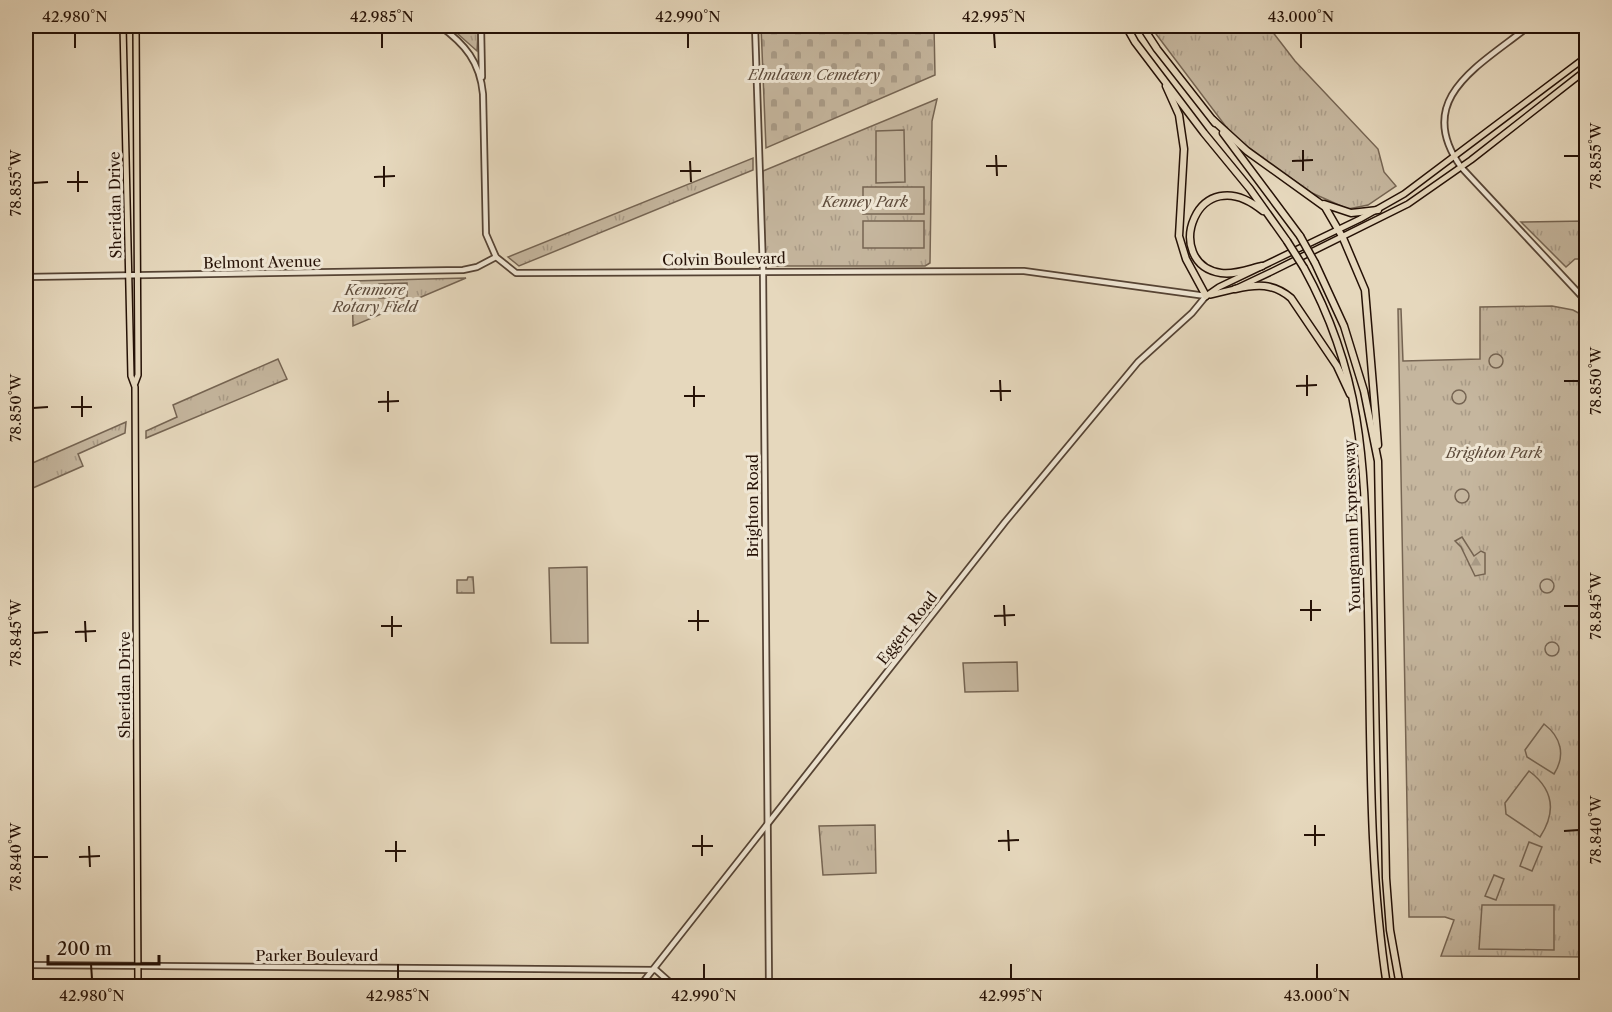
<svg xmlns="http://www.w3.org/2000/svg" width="1612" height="1012" font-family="'Libre Caslon Text',serif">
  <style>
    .grass { fill: url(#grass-tufts); stroke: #756452; stroke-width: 1.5 }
    .forest { fill: url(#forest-firs); stroke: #756452; stroke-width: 1.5 }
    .cemetery { fill: url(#cemetery-stones); stroke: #756452; stroke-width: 1.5 }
    .pitch { fill: #c5b69e; stroke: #756452; stroke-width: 1.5 }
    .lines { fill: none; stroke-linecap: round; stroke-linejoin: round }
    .minor-casing { stroke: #554334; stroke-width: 8 }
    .major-casing { stroke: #251106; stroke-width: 8 }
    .highway-casing { stroke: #251106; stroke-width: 9 }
    .minor { stroke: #efe6d4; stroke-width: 4.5 }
    .major { stroke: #e6d8bd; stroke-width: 5 }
    .highway { stroke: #e6d8bd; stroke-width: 6 }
    .highway-bridge-casing { stroke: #251106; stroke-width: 9; stroke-linecap: butt }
    .highway-bridge { stroke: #e6d8bd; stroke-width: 6 }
    .ticks { fill: none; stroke: #251106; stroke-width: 2 }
    .labels { text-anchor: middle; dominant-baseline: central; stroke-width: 6; stroke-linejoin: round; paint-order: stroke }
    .park-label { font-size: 15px; font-style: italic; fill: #5d4b3b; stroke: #efe6d4 }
    .street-label { font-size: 15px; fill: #251106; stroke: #efe6d4 }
    .neatline { fill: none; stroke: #251106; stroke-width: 2 }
    .ticks-label { font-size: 15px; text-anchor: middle; fill: #251106 }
  </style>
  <defs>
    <pattern id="grass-tufts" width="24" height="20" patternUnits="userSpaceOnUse" patternTransform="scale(1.5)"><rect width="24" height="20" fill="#c5b69e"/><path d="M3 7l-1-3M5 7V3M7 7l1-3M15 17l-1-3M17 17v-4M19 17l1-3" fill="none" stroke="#a99b87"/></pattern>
    <pattern id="forest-firs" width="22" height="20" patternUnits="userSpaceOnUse" patternTransform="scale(1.5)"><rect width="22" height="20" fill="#c5b69e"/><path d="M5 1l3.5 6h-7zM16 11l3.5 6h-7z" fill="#a99b87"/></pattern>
    <pattern id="cemetery-stones" width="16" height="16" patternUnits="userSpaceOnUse" patternTransform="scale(1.5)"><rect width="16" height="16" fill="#c5b69e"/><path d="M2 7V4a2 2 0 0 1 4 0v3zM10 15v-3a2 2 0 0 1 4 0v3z" fill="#a99b87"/></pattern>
  </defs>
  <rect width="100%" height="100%" fill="#e6d8bd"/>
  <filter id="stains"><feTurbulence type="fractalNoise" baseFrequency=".00333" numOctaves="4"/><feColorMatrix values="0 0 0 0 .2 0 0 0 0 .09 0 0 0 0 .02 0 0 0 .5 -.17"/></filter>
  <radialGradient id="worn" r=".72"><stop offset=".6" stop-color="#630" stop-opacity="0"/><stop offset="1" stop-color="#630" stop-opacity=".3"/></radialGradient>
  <g class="grass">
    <polygon points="449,26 475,26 478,34 477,51"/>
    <polygon points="1150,26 1268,26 1295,61 1378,149 1384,172 1396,186 1368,205 1348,209 1312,193 1233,136"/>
    <polygon points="937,99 932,121 930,263 925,266 772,266 765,259 763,171"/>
    <polygon points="753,158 753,170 519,266 508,257"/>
    <polygon points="1586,221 1586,259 1575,259 1566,267 1521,222"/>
    <polygon points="466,278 353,326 352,281"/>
    <polygon points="1552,306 1573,310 1586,317 1586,957 1441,956 1454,920 1445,917 1409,917 1398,309 1401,309 1403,361 1480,359 1480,307"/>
    <polygon points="278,359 287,379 146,438 146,431 177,417 173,405"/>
    <polygon points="126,422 125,433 78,454 83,466 26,491 26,462 28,465"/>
    <polygon points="468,577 473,577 474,593 457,593 457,580 467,580"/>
    <polygon points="875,825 876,873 823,875 819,826"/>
  </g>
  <polygon class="forest" points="1462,537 1474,556 1481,551 1485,553 1485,574 1475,576 1461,547 1455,541"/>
  <polygon class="cemetery" points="761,26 934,26 935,75 766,148"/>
  <g class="pitch">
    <polygon points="904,130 905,182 876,183 876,131"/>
    <rect x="863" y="187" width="61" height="27"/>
    <rect x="863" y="221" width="61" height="27"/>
    <polygon points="407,283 407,298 379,298 379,284"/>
    <circle cx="1496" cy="361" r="7"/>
    <circle cx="1459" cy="397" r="7"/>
    <circle cx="1462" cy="496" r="7"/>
    <polygon points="587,567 588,643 551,643 549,568"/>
    <circle cx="1547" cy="586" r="7"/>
    <circle cx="1552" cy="649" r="7"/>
    <polygon points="1017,662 1018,691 965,692 963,663"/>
    <path d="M1544 724C1561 737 1566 755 1554 774L1527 757 1525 750Z"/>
    <path d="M1529 771C1553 789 1557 811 1540 837L1506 814 1505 803Z"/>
    <polygon points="1529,842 1542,847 1532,871 1520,866"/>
    <polygon points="1494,875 1504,879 1496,900 1485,896"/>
    <polygon points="1482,905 1554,905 1554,950 1479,949"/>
  </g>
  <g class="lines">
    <g class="minor-casing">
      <g id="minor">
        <path d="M440 26C465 44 480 62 483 94L486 234 496 257 516 273 1024 271 1206 296"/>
        <polyline points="481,26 482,77"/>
        <polyline points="755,26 763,270 769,986"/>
        <path d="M1529 26C1481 65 1412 98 1461 167L1586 301"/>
        <polyline points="26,277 463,270 477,267 496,257"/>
        <polyline points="26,965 656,970 674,986"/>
        <polyline points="640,986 1005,522 1138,362 1192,313 1206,296"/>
      </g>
    </g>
    <g class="major-casing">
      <g id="major">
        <polyline points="123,26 131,376 135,387 138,986"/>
        <polyline points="1210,295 1235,289 1273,271 1408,204 1471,160 1586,70"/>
        <polyline points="1206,296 1219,287 1360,219 1404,194 1586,57"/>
        <polyline points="135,383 138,375 136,26"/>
      </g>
    </g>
    <g class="highway-casing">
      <g id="highway">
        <polyline points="1126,26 1135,42 1204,133 1250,189 1287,241"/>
        <polyline points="1142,26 1157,49 1215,123"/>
        <polyline points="1166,86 1179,115 1184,149 1179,236 1186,259 1206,296"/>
        <polyline points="1213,120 1247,151 1325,207 1343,238 1365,290 1378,445"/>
        <polyline points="1223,133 1300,236"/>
        <polyline points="1324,204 1351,213 1378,210"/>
        <polyline points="1315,263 1344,326 1364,391 1378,461 1386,878 1390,930 1400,986"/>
        <path d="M1262 266C1249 269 1235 275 1221 273 1161 264 1196 156 1263 211"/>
        <path d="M1304 268C1369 386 1364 482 1368 611 1371 737 1368 862 1387 986"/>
        <path d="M1235 289C1257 284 1273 283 1291 298L1337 366 1350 394"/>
      </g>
    </g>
    <use href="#minor" class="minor"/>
    <use href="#major" class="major"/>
    <use href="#highway" class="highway"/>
    <g class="highway-bridge-casing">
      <g id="highway-bridge">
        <polyline points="1300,236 1315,263"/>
        <polyline points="1287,241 1304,268"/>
      </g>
    </g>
    <use href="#highway-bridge" class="highway-bridge"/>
  </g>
  <path class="ticks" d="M75 33V48M382 33V48M688 33V48M994 33 995 48M1301 33V48M1303 150V171M996 155 997 176M1564 156H1579M690 161 691 182M1292 161 1313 160M384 166V187M986 166H1007M78 171V192M680 171H701M374 177 395 176M67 182H88M33 183 48 182M1307 375V396M1000 380 1001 401M1564 381H1579M694 386V407M1296 386 1317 385M388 391V412M990 391H1011M82 396V417M684 396H705M378 402 399 401M71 407H92M33 408 48 407M1311 600V621M1004 605 1005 626M1564 606H1579M698 610V631M1300 610H1321M392 616V637M994 616 1015 615M85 621 86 642M688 621H709M381 626H402M75 632 96 631M33 633 48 632M1315 825V846M1008 830 1009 851M1564 831 1579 830M702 835V856M1304 835H1325M396 841V862M998 841 1019 840M89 846 90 867M692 846H713M385 851H406M33 857H48M79 857 100 856M91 964 92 979M398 964V979M704 964V979M1011 964V979M1317 964V979"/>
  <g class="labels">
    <g class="park-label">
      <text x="814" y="74">Elmlawn Cemetery</text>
      <text x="865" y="201">Kenney Park</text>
      <text x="375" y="289">Kenmore<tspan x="375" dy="17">Rotary Field</tspan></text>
      <text x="1494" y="452">Brighton Park</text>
    </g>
    <g class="street-label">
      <text transform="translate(115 205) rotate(-91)">Sheridan Drive</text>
      <text transform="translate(724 259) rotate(-1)">Colvin Boulevard</text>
      <text transform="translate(262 262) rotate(-1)">Belmont Avenue</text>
      <text transform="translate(752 506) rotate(-90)">Brighton Road</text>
      <text transform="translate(1352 526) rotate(-92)">Youngmann Expressway</text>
      <text transform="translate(907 628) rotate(-52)">Eggert Road</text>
      <text transform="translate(124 685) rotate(-90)">Sheridan Drive</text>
      <text x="317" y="955">Parker Boulevard</text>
    </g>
  </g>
  <rect width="1612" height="1012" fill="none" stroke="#e6d8bd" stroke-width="66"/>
  <path d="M48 955v9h111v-9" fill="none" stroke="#251106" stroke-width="3"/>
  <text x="57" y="955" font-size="18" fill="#251106" stroke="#efe6d4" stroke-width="4.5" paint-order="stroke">200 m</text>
  <rect x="33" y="33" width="1546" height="946" class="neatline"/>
  <g class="ticks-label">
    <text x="75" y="22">42.980°N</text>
    <text x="382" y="22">42.985°N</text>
    <text x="688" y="22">42.990°N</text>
    <text x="994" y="22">42.995°N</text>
    <text x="1301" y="22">43.000°N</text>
    <text transform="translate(1596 156) rotate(-90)" y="5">78.855°W</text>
    <text transform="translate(16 183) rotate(-90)" y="5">78.855°W</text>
    <text transform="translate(1596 381) rotate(-90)" y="5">78.850°W</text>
    <text transform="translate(16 408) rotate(-90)" y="5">78.850°W</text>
    <text transform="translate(1596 606) rotate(-90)" y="5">78.845°W</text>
    <text transform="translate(16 633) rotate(-90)" y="5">78.845°W</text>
    <text transform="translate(1596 830) rotate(-90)" y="5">78.840°W</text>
    <text transform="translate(16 857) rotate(-90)" y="5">78.840°W</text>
    <text x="92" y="1001">42.980°N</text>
    <text x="398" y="1001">42.985°N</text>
    <text x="704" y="1001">42.990°N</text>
    <text x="1011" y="1001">42.995°N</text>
    <text x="1317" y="1001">43.000°N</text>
  </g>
  <rect width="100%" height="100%" filter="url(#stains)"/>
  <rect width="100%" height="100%" fill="url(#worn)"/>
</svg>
